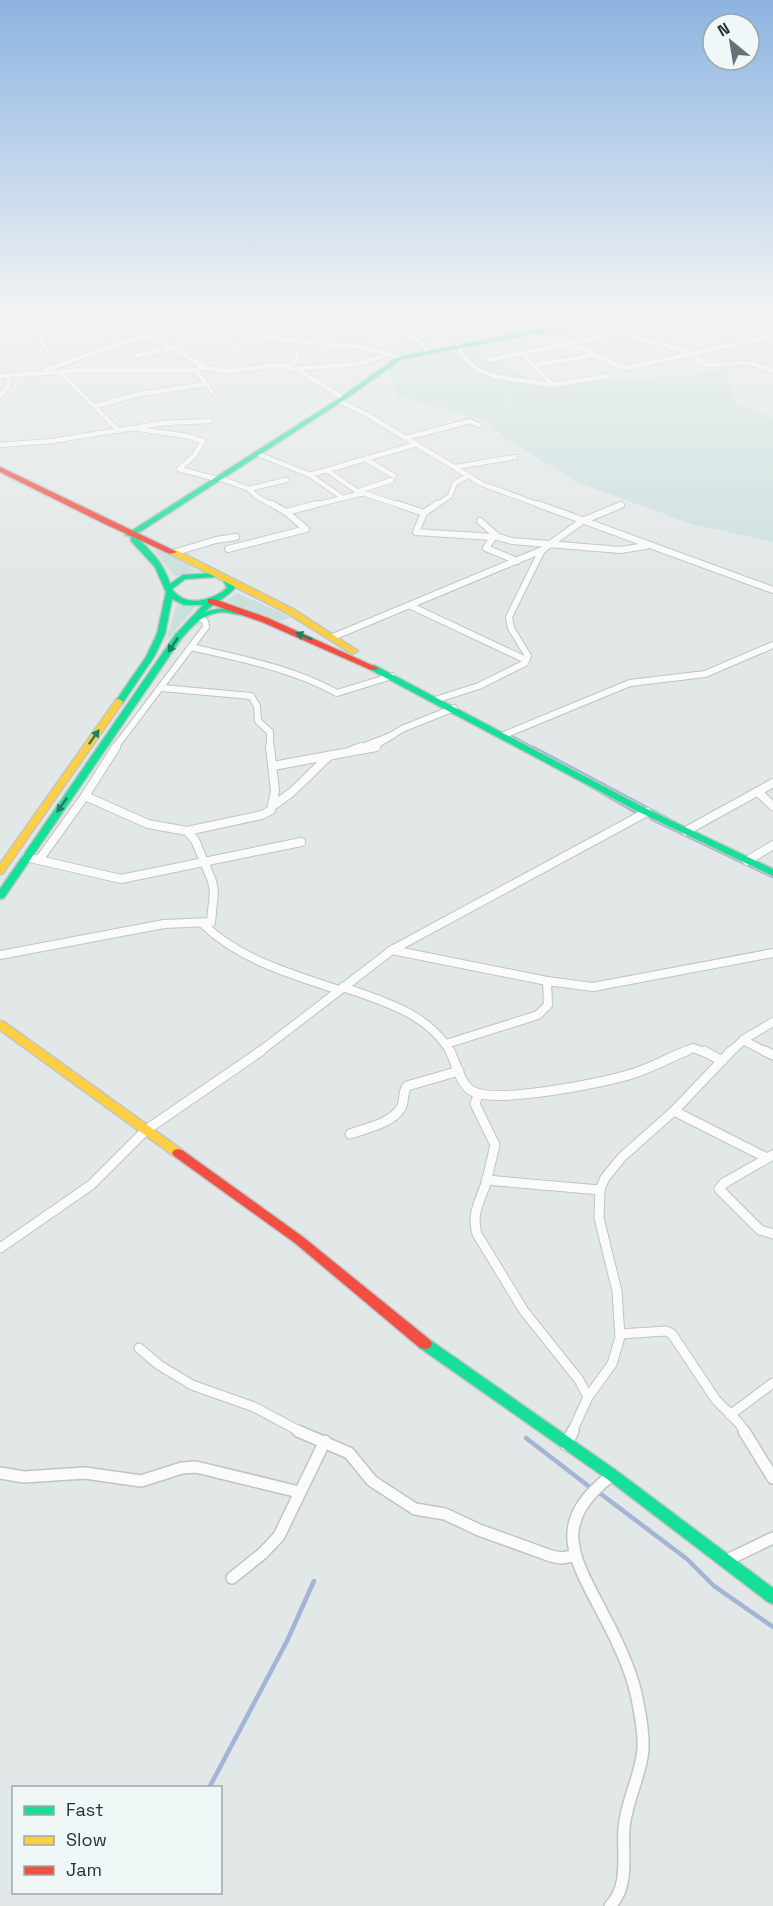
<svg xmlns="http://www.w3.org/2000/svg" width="773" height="1906" font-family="'Space Grotesk',sans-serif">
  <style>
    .green { fill: #cbe0dd }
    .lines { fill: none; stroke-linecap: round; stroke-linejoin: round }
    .stream-far2 { stroke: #a2b5d6; stroke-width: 2 }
    .stream-far1 { stroke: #a2b5d6; stroke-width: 3 }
    .stream { stroke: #a2b5d6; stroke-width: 4.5 }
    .street-far4-casing { stroke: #bfc4c4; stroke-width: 6 }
    .street-far3-casing { stroke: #bfc4c4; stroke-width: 8 }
    .street-far2-casing { stroke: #bfc4c4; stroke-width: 10 }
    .street-far1-casing { stroke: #bfc4c4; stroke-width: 11 }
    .street-casing { stroke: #bfc4c4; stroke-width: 14 }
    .fast-casing { stroke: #c0c5c6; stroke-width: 3 }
    .slow-casing { stroke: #c0c5c6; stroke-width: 3 }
    .jam-casing { stroke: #c0c5c6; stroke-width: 3 }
    .street-far4 { stroke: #fbfbfb; stroke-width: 4.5 }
    .street-far3 { stroke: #fbfbfb; stroke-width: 6 }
    .street-far2 { stroke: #fbfbfb; stroke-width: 8 }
    .street-far1 { stroke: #fbfbfb; stroke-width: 9 }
    .street { stroke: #fbfbfb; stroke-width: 11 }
    .fast { fill: #16e098; fill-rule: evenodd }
    .slow { fill: #ffcf43; fill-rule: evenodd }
    .jam { fill: #f24e42; fill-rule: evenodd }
    .oneway { fill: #1c8164 }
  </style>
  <rect width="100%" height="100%" fill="#e2e7e7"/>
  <g class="green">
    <polygon points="467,347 545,387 724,372 736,404 773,418 773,542 692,524 577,482 505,438 489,421 397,396 389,369 409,359"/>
    <polygon points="156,549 171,553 196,571 175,576 154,551"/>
    <polygon points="237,593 291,617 280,621 226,601"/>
    <polygon points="177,604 196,606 165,643"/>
  </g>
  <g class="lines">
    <polyline class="stream-far2" points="512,736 536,749"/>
    <g class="stream-far1">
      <polyline points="533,747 676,823"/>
      <polyline points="548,762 635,812"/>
      <polyline points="651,819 773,877"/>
    </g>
    <g class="stream">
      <polyline points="526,1438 591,1488"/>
      <polyline points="597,1491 687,1559 714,1586 773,1627"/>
      <polyline points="209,1788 287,1641 314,1581"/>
    </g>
    <g class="street-far4-casing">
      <g id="street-far4">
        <polyline points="79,311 318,344 363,347 400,358"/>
        <polyline points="0,326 59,325"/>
        <polyline points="40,326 43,346 50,352"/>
        <polyline points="524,334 558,345"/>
        <polyline points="624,334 684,351 707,365 751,363 773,371"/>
        <polyline points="256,336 281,315"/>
        <polyline points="408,337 419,340 427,351"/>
        <polyline points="294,340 311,330 322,317"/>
        <polyline points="571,343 618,366 627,368 773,336 766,328 739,311"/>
        <polyline points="458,345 463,356 478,370 498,377 553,385 609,376"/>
        <polyline points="236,347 253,336"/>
        <polyline points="522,353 553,385"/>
        <polyline points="135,356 174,348"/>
        <polyline points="488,360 729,311"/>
        <polyline points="536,365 594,355"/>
        <polyline points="291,367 297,358 297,349"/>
        <polyline points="203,368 231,371 269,366 287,366 301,372 343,398"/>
        <path d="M294 369C327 365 358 369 388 353"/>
        <polyline points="196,370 212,392"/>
        <polyline points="43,371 117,344 190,324 223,311"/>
        <polyline points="60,372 118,430"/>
        <polyline points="29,374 84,370 196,370 204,367 174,348 144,336"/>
        <polyline points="0,376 31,374"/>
        <polyline points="0,396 8,386 10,376"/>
        <polyline points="339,401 366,414 482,484 542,506"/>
        <polyline points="96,406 139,394 208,384"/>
        <polyline points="139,427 162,423 210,421"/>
        <polyline points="406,438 470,421 478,425"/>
        <polyline points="0,445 52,441 132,428 187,436 203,441 194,456 179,469 217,479"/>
        <polyline points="258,454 310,475 417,444"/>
        <polyline points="367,460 394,476"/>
        <polyline points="456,467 515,457"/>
        <polyline points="328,471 361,494"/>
        <polyline points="310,475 343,498"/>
        <polyline points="219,478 249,489 286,480"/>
        <polyline points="249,489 256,496 274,506"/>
        <polyline points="359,491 392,480"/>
        <polyline points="311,506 363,493 402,506"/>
        <polyline points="435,506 450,496 455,483 468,476"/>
      </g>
    </g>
    <g class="street-far3-casing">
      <g id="street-far3">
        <polyline points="272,504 286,512 317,504"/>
        <polyline points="398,504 424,513"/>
        <polyline points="437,504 424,513 416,532 493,537"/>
        <polyline points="538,504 773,590"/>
        <polyline points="480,521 498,537 512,541 620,550 646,546"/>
        <polyline points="494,536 486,548 517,561"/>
        <polyline points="228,549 306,529 286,512"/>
        <polyline points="176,552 216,540 236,537"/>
        <polyline points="411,606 526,660"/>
        <polyline points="333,637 542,550 582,521 621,505"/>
        <path d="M191 647C242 659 291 668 337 693L392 676"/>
        <polyline points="162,688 251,696 257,706 258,721 270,732 270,749"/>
        <polyline points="438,699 479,686 525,663 528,656 511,628 509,617 542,550"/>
        <polyline points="504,735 630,683 705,674 773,645"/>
        <polyline points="114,749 206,627 205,621 198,617"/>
        <polyline points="357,749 393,735"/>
        <polyline points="370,749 402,729 454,708"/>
      </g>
    </g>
    <g class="street-far2-casing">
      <g id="street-far2">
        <polyline points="351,751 361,747"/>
        <polyline points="273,766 376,747"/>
        <polyline points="758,792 773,806"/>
        <polyline points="274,805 292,792 328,757"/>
        <polyline points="187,831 262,815 271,810 275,791 270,747"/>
        <polyline points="686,831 773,783"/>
        <polyline points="26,857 121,879 301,842"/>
        <polyline points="39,860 85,796 116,747"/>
        <polyline points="747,861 773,845"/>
        <path d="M203 924C240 960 291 974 339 990"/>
        <polyline points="392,950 547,981 593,987 773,953"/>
        <polyline points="0,955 164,924 211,922 214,892 212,881 195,840 187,831 148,824 85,796"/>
        <path d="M343 987C383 1001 428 1013 451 1053"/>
        <polyline points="743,1040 768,1053"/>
        <polyline points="446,1044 538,1015 548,1005 547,981"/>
        <polyline points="258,1053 392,950 647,812"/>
        <polyline points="682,1053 693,1048 706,1053"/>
        <polyline points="729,1053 746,1038 773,1022"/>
      </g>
    </g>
    <g class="street-far1-casing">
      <g id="street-far1">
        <path d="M450 1051C456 1063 460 1084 472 1091 495 1105 608 1082 635 1073 652 1067 669 1058 686 1051"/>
        <polyline points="704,1051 722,1061"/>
        <polyline points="765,1051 773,1055"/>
        <path d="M478 1095 475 1104 495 1145C492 1158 489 1170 486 1183 480 1202 471 1213 477 1234L524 1311 579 1380 588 1397 572 1432"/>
        <polyline points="674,1111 767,1158"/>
        <path d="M350 1134C366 1128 391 1124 401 1108 405 1101 402 1093 407 1086L459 1071"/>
        <polyline points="773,1155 724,1183 719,1189 760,1230 773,1234"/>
        <polyline points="486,1180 600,1190"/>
        <polyline points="0,1248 91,1185 146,1130 261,1051"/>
        <polyline points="620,1334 666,1331 672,1334 716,1400 739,1423 745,1432"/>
        <polyline points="139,1348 159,1365 192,1385 254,1407 301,1432"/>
        <polyline points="588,1397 612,1364 620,1337 617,1291 599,1218 600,1189 605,1178 622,1157 675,1110 731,1051"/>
        <polyline points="730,1415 773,1383"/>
      </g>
    </g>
    <g class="street-casing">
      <g id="street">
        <polyline points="298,1431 349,1453 372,1481 415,1509 445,1514 479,1530 551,1556 561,1558 574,1556"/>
        <polyline points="744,1431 773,1478"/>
        <polyline points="566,1445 573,1431"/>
        <polyline points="0,1473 24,1477 85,1473 141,1481 182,1468 196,1467 299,1492"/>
        <polyline points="725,1561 773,1538"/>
        <polyline points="232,1578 263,1553 279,1536 325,1441"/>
        <path d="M610 1906C630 1886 622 1854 624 1828 626 1804 638 1781 642 1757 645 1742 641 1718 638 1703 633 1673 617 1640 603 1614 573 1556 550 1523 612 1475"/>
      </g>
    </g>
    <g class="fast-casing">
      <g id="fast">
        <polygon points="547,328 550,330 549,331 402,359 341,402 132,537 125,535 337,400 398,357"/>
        <path d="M131 537H137C151 551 164 564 170 584L183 575 214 573 218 575 214 577 185 579 172 589C185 608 212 601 227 588L223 580 227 578H230L235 588C226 598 215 602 205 612 219 608 238 606 251 613 242 618 232 612 222 612 202 614 193 625 181 639L4 898 0 899V889L175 635 203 605H184L172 599 165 634 154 657 122 704H116L115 702 146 657 157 634 166 592 155 567 131 541Z"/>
        <polygon points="374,665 643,807 773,869 773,876 637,811 371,670 371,666"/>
        <polygon points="425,1339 430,1340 617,1471 773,1588 773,1604 768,1602 607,1479 420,1348 418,1344 420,1340"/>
      </g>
    </g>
    <g class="slow-casing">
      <g id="slow">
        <polygon points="637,311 647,311 547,332 544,330"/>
        <polygon points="170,550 176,550 293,609 358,651 354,653 351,653 287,613 170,554"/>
        <polygon points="119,699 123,702 3,873 0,874 0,864 116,700"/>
        <polygon points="0,1021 4,1022 182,1150 184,1153 182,1156 174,1156 0,1030"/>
      </g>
    </g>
    <g class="jam-casing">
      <g id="jam">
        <polygon points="0,467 177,552 170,554 105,524 0,472"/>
        <polygon points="208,599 214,599 268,618 378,668 377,670 371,670 262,622 208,603"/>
        <polygon points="178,1149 182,1150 303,1237 430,1340 432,1344 430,1348 425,1349 420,1348 295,1243 174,1156 172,1153 174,1150"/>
      </g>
    </g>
    <use href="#street-far4" class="street-far4"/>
    <use href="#street-far3" class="street-far3"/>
    <use href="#street-far2" class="street-far2"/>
    <use href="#street-far1" class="street-far1"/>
    <use href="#street" class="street"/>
    <use href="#fast" class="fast"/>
    <use href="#slow" class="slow"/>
    <use href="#jam" class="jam"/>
  </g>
  <defs><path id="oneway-solid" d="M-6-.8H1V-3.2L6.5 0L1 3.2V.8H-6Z" transform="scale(1.5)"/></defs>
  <g class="oneway">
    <use href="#oneway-solid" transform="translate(304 636) rotate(-158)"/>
    <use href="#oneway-solid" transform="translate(173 645) rotate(124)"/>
    <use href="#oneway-solid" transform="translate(94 737) rotate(-55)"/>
    <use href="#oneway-solid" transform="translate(62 805) rotate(125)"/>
  </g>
  <linearGradient id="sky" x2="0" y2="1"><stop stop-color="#8cb4e1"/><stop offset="0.54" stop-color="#f2f4f4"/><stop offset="1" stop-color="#f2f4f4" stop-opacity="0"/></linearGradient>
  <rect width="773" height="578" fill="url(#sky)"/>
  <rect x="12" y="1786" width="210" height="108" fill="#eff7f7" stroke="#9ca9ab" stroke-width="1.5"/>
  <rect x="24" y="1806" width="30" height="9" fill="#16e098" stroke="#9ca9ab" stroke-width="1.5"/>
  <text x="66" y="1816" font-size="18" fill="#20343a">Fast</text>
  <rect x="24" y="1836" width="30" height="9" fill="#ffcf43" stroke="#9ca9ab" stroke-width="1.5"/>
  <text x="66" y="1846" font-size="18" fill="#20343a">Slow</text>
  <rect x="24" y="1866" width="30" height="9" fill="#f24e42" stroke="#9ca9ab" stroke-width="1.5"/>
  <text x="66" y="1876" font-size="18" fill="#20343a">Jam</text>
  <g transform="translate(731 42) rotate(330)"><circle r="28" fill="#eff7f7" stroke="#9ca9ab" stroke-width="1.5"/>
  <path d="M0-4.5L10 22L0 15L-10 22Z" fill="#647377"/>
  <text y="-9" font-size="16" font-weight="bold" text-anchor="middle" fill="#20343a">N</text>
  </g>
</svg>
